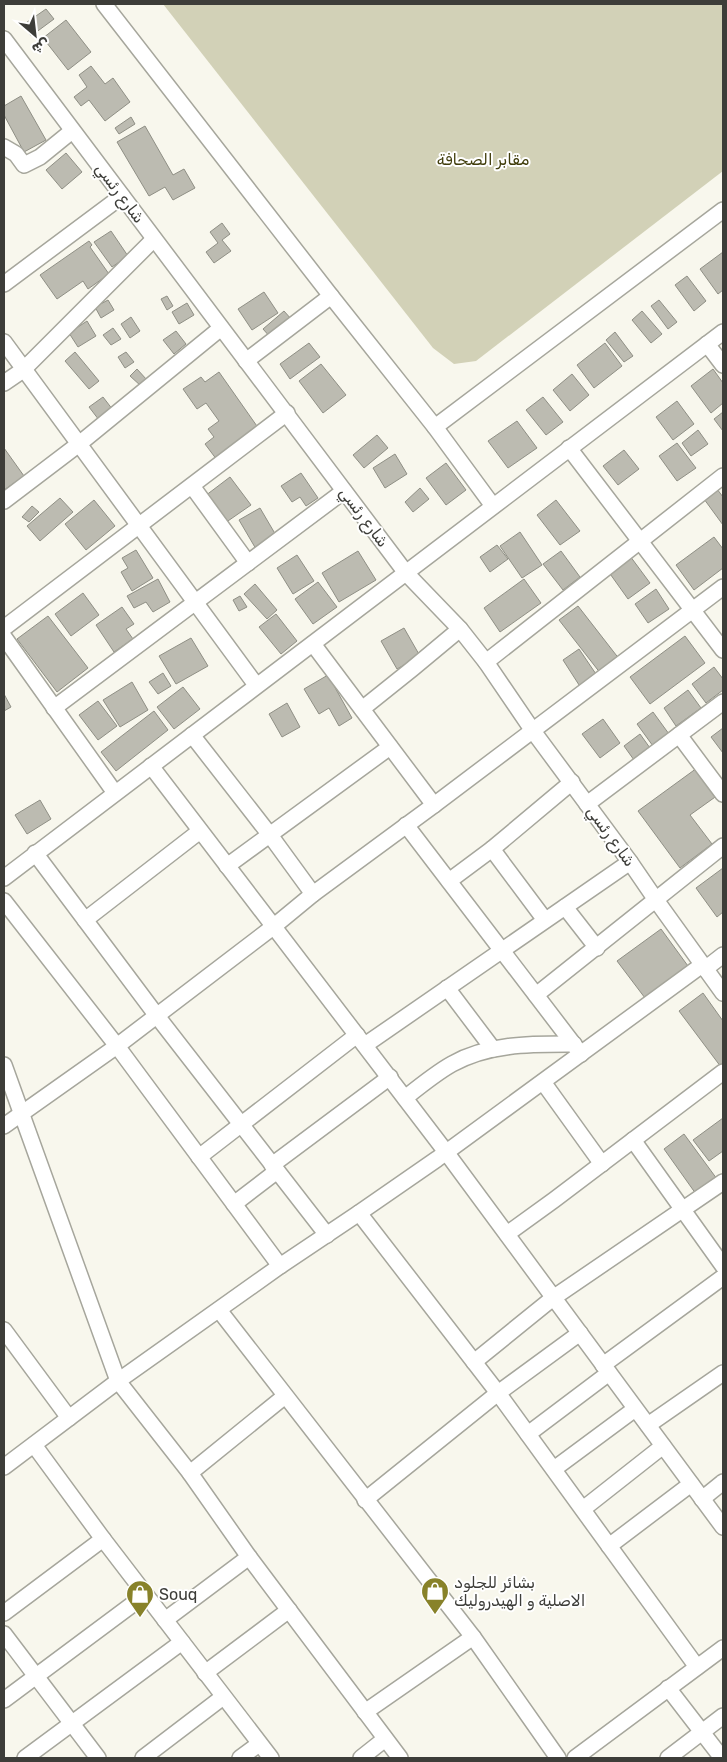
<svg xmlns="http://www.w3.org/2000/svg" width="727" height="1762" font-family="Rubik,Vazirmatn,sans-serif">
  <style>
    .green { fill: #d2d1b7 }
    .building { fill: #bcbbb1; stroke: #8f8f85 }
    .lines { fill: none; stroke-linecap: round; stroke-linejoin: round }
    .minor-casing { stroke: #a6a69c; stroke-width: 18 }
    .minor { stroke: #fff; stroke-width: 15 }
    .labels { text-anchor: middle; dominant-baseline: central; stroke-width: 4; stroke-linejoin: round; paint-order: stroke }
    .park-label { font-size: 16px; fill: #403d0b; stroke: #fff }
    .street-label { font-size: 16px; fill: #3d3d39; stroke: #fff }
    .poi-label { font-size: 16px; fill: #3d3d39; stroke: #fff; text-anchor: start }
  </style>
  <rect width="100%" height="100%" fill="#f8f7ed"/>
  <polygon class="green" points="163,4 723,4 723,171 476,361 454,364 433,348"/>
  <g class="building">
    <polygon points="46,9 54,19 31,36 23,25"/>
    <polygon points="66,20 91,52 68,70 43,38"/>
    <polygon points="91,66 105,84 113,78 130,102 105,121 89,100 81,106 74,97 87,87 79,75"/>
    <polygon points="21,96 46,140 24,152 4,115 4,106"/>
    <polygon points="131,117 135,124 119,134 115,128"/>
    <polygon points="145,126 173,175 184,169 195,188 173,200 165,187 149,196 117,142"/>
    <polygon points="66,153 82,172 62,189 46,170"/>
    <polygon points="222,223 230,234 222,240 231,251 214,263 206,252 218,243 210,232"/>
    <polygon points="111,231 128,256 112,267 94,242"/>
    <polygon points="89,241 92,245 90,247 109,274 88,289 83,281 57,299 40,275"/>
    <polygon points="723,252 723,290 718,294 700,269"/>
    <polygon points="687,276 706,301 694,311 675,285"/>
    <polygon points="264,292 278,313 252,330 238,309"/>
    <polygon points="167,296 173,306 167,310 161,299"/>
    <polygon points="108,300 114,310 101,318 95,307"/>
    <polygon points="659,300 677,322 668,329 651,306"/>
    <polygon points="187,303 194,315 179,324 172,312"/>
    <polygon points="284,311 292,320 271,338 263,329"/>
    <polygon points="642,311 662,334 651,343 632,320"/>
    <polygon points="131,317 140,331 130,338 121,324"/>
    <polygon points="87,321 96,336 78,347 69,333"/>
    <polygon points="113,328 121,339 111,345 103,335"/>
    <polygon points="176,331 186,344 174,354 163,340"/>
    <polygon points="615,332 633,356 624,362 606,340"/>
    <polygon points="309,343 320,357 290,379 280,364"/>
    <polygon points="605,343 622,366 594,388 577,365"/>
    <polygon points="75,352 99,381 89,389 65,361"/>
    <polygon points="126,352 134,362 125,368 118,357"/>
    <polygon points="321,364 346,395 323,413 299,381"/>
    <polygon points="137,369 147,380 141,386 130,376"/>
    <polygon points="713,369 723,383 723,403 711,413 691,386"/>
    <polygon points="219,372 259,429 217,460 205,444 214,437 208,429 219,421 206,403 197,409 183,389 201,377 205,382"/>
    <polygon points="572,374 589,395 570,411 553,390"/>
    <polygon points="103,397 113,410 99,420 89,407"/>
    <polygon points="543,397 563,422 546,435 526,410"/>
    <polygon points="677,401 694,424 673,440 656,417"/>
    <polygon points="723,412 723,431 714,419"/>
    <polygon points="517,421 537,448 508,468 488,441"/>
    <polygon points="698,430 708,444 691,456 682,443"/>
    <polygon points="377,435 388,448 364,468 353,455"/>
    <polygon points="677,443 696,468 677,481 659,456"/>
    <polygon points="4,448 24,476 4,490"/>
    <polygon points="624,450 639,469 618,485 603,466"/>
    <polygon points="395,454 407,474 385,488 373,468"/>
    <polygon points="446,463 466,490 446,505 426,478"/>
    <polygon points="301,473 318,498 306,506 300,497 292,502 281,486"/>
    <polygon points="230,477 251,505 225,523 205,496"/>
    <polygon points="420,488 429,499 413,512 405,502"/>
    <polygon points="717,489 723,497 723,525 704,499"/>
    <polygon points="60,498 73,512 40,541 27,526"/>
    <polygon points="94,500 115,526 86,550 65,524"/>
    <polygon points="556,500 580,531 560,545 537,515"/>
    <polygon points="32,506 39,512 29,522 22,517"/>
    <polygon points="260,508 277,537 256,549 239,520"/>
    <polygon points="520,532 542,565 522,578 500,546"/>
    <polygon points="714,537 723,549 723,568 694,590 676,565"/>
    <polygon points="497,545 508,559 490,572 480,557"/>
    <polygon points="136,550 153,578 132,591 121,572 128,568 122,558"/>
    <polygon points="358,551 376,580 339,602 322,573"/>
    <polygon points="561,551 580,577 563,590 543,564"/>
    <polygon points="297,555 314,581 293,594 277,568"/>
    <polygon points="630,556 650,583 628,599 608,571"/>
    <polygon points="158,579 170,602 153,612 146,602 134,608 127,596"/>
    <polygon points="524,579 541,603 500,632 484,608"/>
    <polygon points="318,582 337,607 313,624 295,599"/>
    <polygon points="255,584 277,610 267,619 244,594"/>
    <polygon points="656,589 669,609 648,623 635,604"/>
    <polygon points="83,593 99,615 71,636 55,614"/>
    <polygon points="240,596 247,607 239,611 233,600"/>
    <polygon points="578,606 620,660 601,674 559,620"/>
    <polygon points="122,607 134,624 126,629 133,639 114,652 96,625"/>
    <polygon points="276,614 297,641 281,654 259,627"/>
    <polygon points="48,616 88,668 57,692 17,639"/>
    <polygon points="404,628 420,656 397,669 381,641"/>
    <polygon points="685,636 705,663 650,704 630,677"/>
    <polygon points="191,638 208,666 176,684 159,656"/>
    <polygon points="579,649 598,677 581,688 563,660"/>
    <polygon points="714,667 723,679 723,690 706,703 692,684"/>
    <polygon points="163,673 171,686 158,694 149,682"/>
    <polygon points="328,675 352,718 339,726 329,708 319,714 304,689"/>
    <polygon points="132,682 148,710 120,727 103,700"/>
    <polygon points="183,687 200,709 174,729 157,707"/>
    <polygon points="688,690 701,708 676,726 664,708"/>
    <polygon points="4,694 11,707 4,711"/>
    <polygon points="98,701 117,726 98,740 79,715"/>
    <polygon points="287,703 300,727 282,737 269,714"/>
    <polygon points="154,711 168,730 116,771 101,752"/>
    <polygon points="653,712 669,734 653,746 637,724"/>
    <polygon points="603,719 620,743 600,758 582,734"/>
    <polygon points="723,728 723,753 711,737"/>
    <polygon points="640,734 650,748 634,760 624,746"/>
    <polygon points="697,768 718,795 690,815 712,844 680,868 638,811"/>
    <polygon points="40,800 51,819 27,834 15,815"/>
    <polygon points="723,868 723,912 717,917 696,888"/>
    <polygon points="661,929 688,966 645,998 617,961"/>
    <polygon points="703,993 723,1021 723,1065 721,1067 679,1011"/>
    <polygon points="723,1118 723,1151 709,1161 693,1140"/>
    <polygon points="684,1134 717,1179 696,1194 664,1149"/>
  </g>
  <g class="lines">
    <g class="minor-casing">
      <g id="minor">
        <polyline points="104,4 331,296 435,427 493,506"/>
        <polyline points="4,39 406,573 460,629 486,662 533,731 630,862 656,900 723,993"/>
        <polyline points="4,147 16,154 24,165 40,157 72,131"/>
        <polyline points="4,284 122,196"/>
        <polyline points="4,342 256,685"/>
        <polyline points="707,344 723,365"/>
        <polyline points="246,361 331,296"/>
        <polyline points="4,383 23,370 154,239"/>
        <polyline points="435,427 723,210"/>
        <polyline points="569,448 723,650"/>
        <polyline points="192,486 248,563"/>
        <polyline points="4,501 79,444 221,328"/>
        <polyline points="4,628 287,413"/>
        <polyline points="4,637 115,793"/>
        <polyline points="313,644 434,805"/>
        <polyline points="486,662 723,476"/>
        <polyline points="54,708 344,491"/>
        <polyline points="362,709 412,669 460,629"/>
        <polyline points="192,735 270,835 313,894"/>
        <polyline points="679,735 723,794"/>
        <polyline points="151,766 446,1152 723,1527"/>
        <polyline points="587,804 723,702"/>
        <polyline points="406,825 581,1054"/>
        <polyline points="492,849 545,920"/>
        <polyline points="35,853 157,1016 327,1235"/>
        <polyline points="227,866 390,747"/>
        <polyline points="4,878 723,332"/>
        <polyline points="449,881 492,849 572,782"/>
        <polyline points="4,901 117,1046 280,1266"/>
        <polyline points="565,907 597,948"/>
        <polyline points="85,920 200,831"/>
        <polyline points="705,969 723,955"/>
        <polyline points="447,988 493,1049"/>
        <polyline points="536,995 723,846"/>
        <polyline points="365,1045 630,862"/>
        <polyline points="4,1065 118,1381 190,1473 249,1557 400,1758"/>
        <polyline points="543,1082 602,1164"/>
        <path d="M405 1098C420 1086 436 1073 452 1064 489 1043 533 1044 574 1044"/>
        <polyline points="4,1126 117,1046 273,927 313,894 434,805 723,587"/>
        <polyline points="633,1140 723,1266"/>
        <polyline points="199,1157 357,1035"/>
        <polyline points="272,1165 390,1077"/>
        <polyline points="234,1204 277,1171"/>
        <polyline points="359,1213 498,1393 697,1667"/>
        <polyline points="507,1234 554,1200 723,1072"/>
        <polyline points="219,1310 473,1637 558,1758"/>
        <polyline points="4,1330 69,1418"/>
        <polyline points="474,1362 553,1298 723,1182"/>
        <polyline points="603,1365 723,1277"/>
        <polyline points="648,1425 723,1373"/>
        <polyline points="528,1434 609,1373"/>
        <polyline points="34,1445 103,1539 271,1758"/>
        <polyline points="4,1467 118,1381 280,1266 359,1213 437,1159 702,965"/>
        <polyline points="554,1469 635,1409"/>
        <polyline points="190,1473 285,1396"/>
        <polyline points="702,1499 723,1482"/>
        <polyline points="365,1500 498,1393 580,1333"/>
        <polyline points="583,1509 663,1446"/>
        <polyline points="609,1546 691,1484"/>
        <polyline points="4,1613 103,1539"/>
        <polyline points="165,1620 249,1557"/>
        <polyline points="4,1634 98,1758"/>
        <polyline points="205,1673 289,1610"/>
        <polyline points="668,1688 722,1758"/>
        <polyline points="4,1700 145,1595"/>
        <polyline points="365,1712 473,1637"/>
        <polyline points="25,1758 182,1642"/>
        <polyline points="143,1758 223,1697"/>
        <polyline points="240,1758 259,1744"/>
        <polyline points="361,1758 385,1739"/>
        <polyline points="575,1758 723,1648"/>
        <polyline points="668,1758 723,1716"/>
      </g>
    </g>
    <use href="#minor" class="minor"/>
  </g>
  <defs>
    <g id="shop-pin" transform="scale(1.4375)"><path d="M0 17L-7.5 6A9.5 9.5 0 1 1 7.5 6Z" fill="#88822a" stroke="#fff"/><path d="M-5-2.5h2.3a2.7 3.5 0 0 1 5.4 0H5L5.5 6h-11ZM-1.5-2.5h3a1.5 2.3 0 0 0-3 0Z" fill="#fff"/></g>
  </defs>
  <g fill-rule="evenodd">
    <use href="#shop-pin" x="435" y="1591"/>
    <use href="#shop-pin" x="140" y="1594"/>
  </g>
  <g class="labels">
    <g class="park-label">
      <text x="483" y="159">مقابر الصحافة</text>
    </g>
    <g class="street-label">
      <text transform="translate(120 193) rotate(53)">شارع رئسي</text>
      <text transform="translate(364 517) rotate(53)">شارع رئسي</text>
      <text transform="translate(611 836) rotate(54)">شارع رئسي</text>
    </g>
    <g class="poi-label">
      <text x="454" y="1582">بشائر للجلود<tspan x="454" dy="18">الاصلية و الهيدروليك</tspan></text>
      <text x="159" y="1594">Souq</text>
    </g>
  </g>
  <rect width="727" height="1762" fill="none" stroke="#3d3d39" stroke-width="10"/>
  <g transform="translate(35 35) rotate(152)" stroke="#ffffff" stroke-width="4" paint-order="stroke">
  <path d="M0-4L9 19L0 12L-9 19Z" fill="#3d3d39"/>
  <text y="-8" font-size="14" font-weight="bold" text-anchor="middle" fill="#3d3d39">ش</text>
  </g>
</svg>
